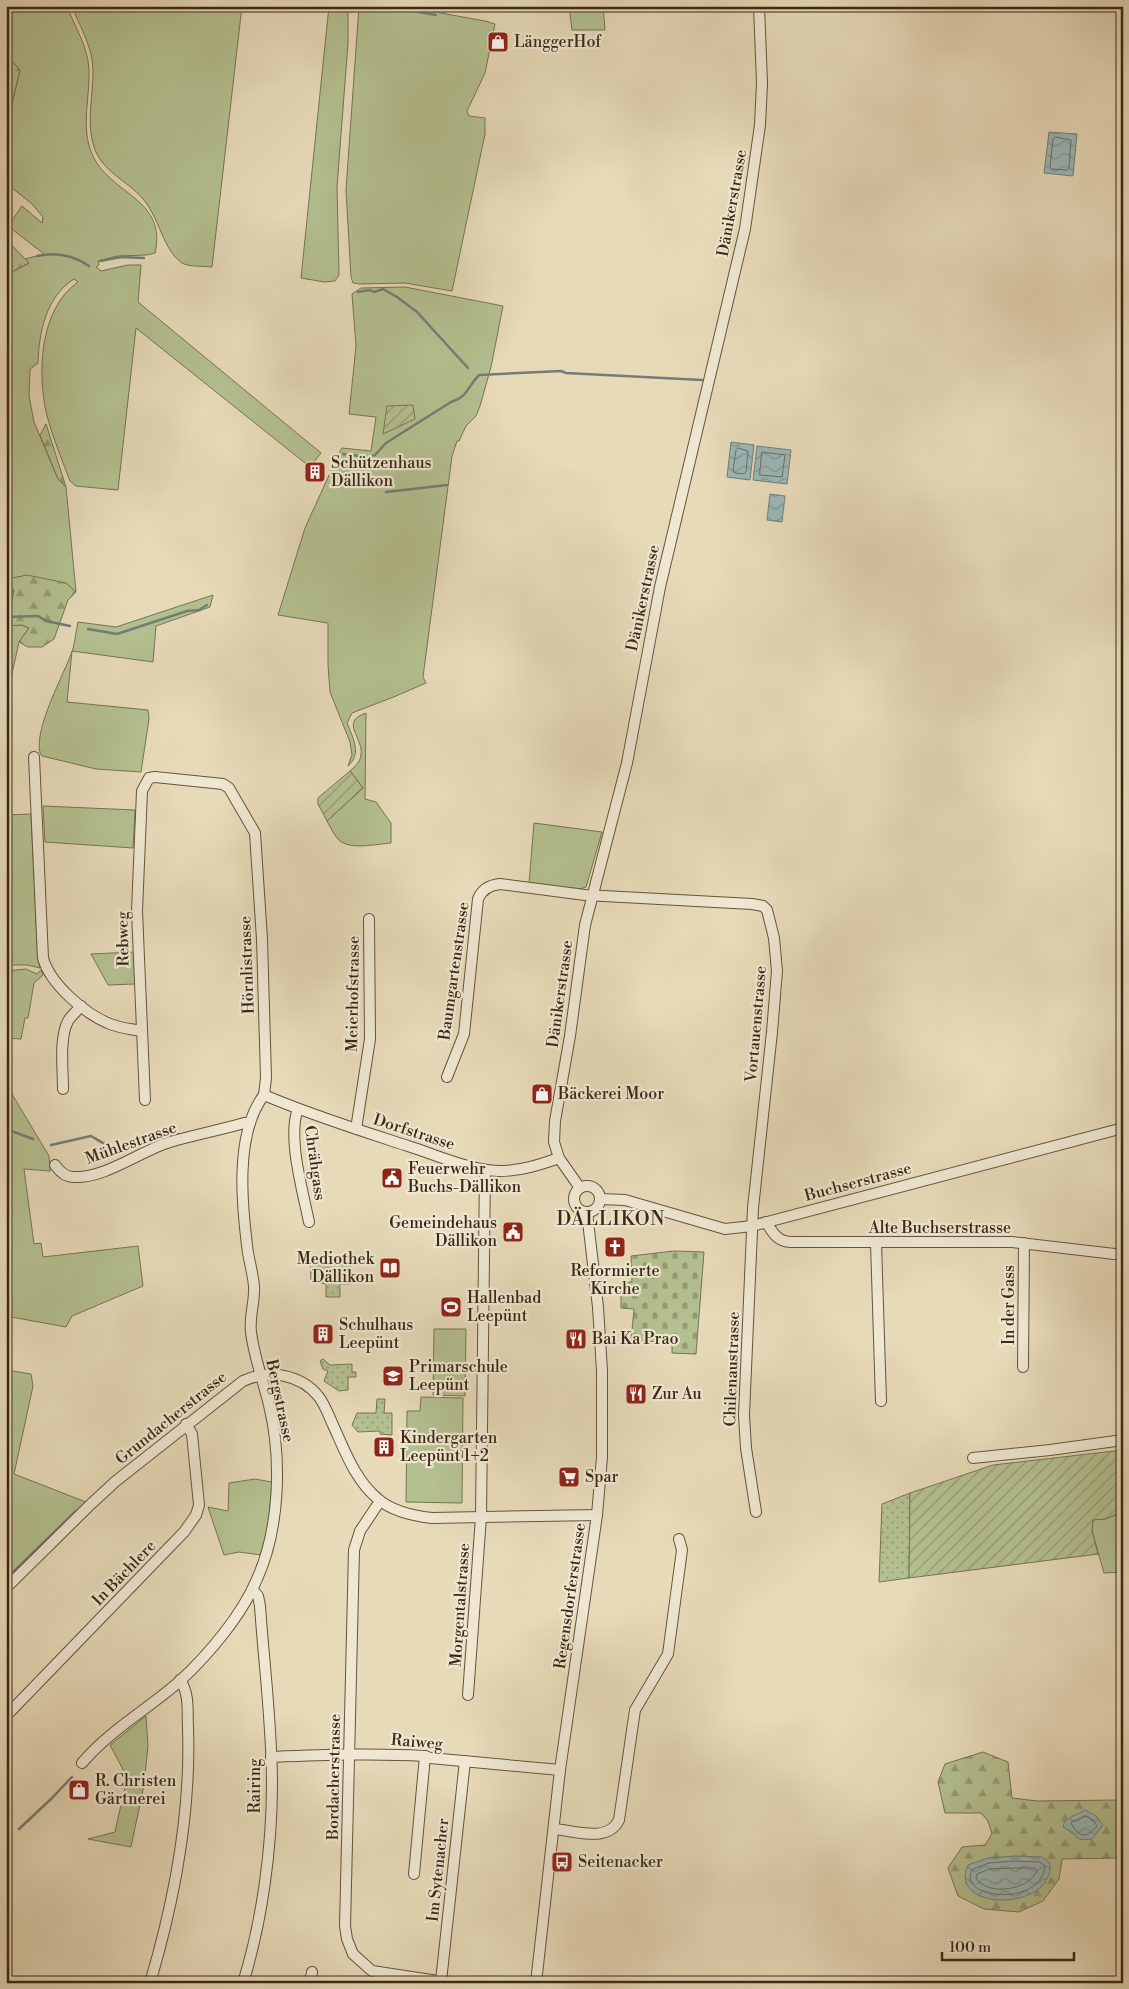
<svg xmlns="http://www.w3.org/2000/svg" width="1129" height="1989" font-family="'Libre Bodoni',serif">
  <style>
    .grass { fill: #b4c090; stroke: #767452 }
    .forest { fill: url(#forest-firs); stroke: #767452 }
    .cemetery { fill: url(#cemetery-stones); stroke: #767452 }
    .park { fill: url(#park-dots); stroke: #767452 }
    .garden { fill: url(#garden-furrows); stroke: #767452 }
    .water { fill: url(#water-waves); stroke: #747e77 }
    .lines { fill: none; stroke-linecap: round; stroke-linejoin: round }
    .shore { stroke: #6a7066; stroke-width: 1 }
    .stream { stroke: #747e77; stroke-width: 2.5 }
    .minor-casing { stroke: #64543d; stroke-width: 12 }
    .minor { stroke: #efe7d2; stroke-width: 10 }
    .labels { text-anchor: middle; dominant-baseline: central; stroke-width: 4.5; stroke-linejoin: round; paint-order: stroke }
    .poi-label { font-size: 16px; fill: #392814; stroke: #efe7d2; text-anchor: start }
    .street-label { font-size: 16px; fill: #392814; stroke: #efe7d2 }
    .quarter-label { font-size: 19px; letter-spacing: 1px; fill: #392814; stroke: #efe7d2 }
  </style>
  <defs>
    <pattern id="forest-firs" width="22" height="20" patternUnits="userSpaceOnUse" patternTransform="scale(1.25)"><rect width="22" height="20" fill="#b4c090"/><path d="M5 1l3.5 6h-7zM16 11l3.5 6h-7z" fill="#939c74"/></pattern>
    <pattern id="cemetery-stones" width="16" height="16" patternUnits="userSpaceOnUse" patternTransform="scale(1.25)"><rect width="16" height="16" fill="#b4c090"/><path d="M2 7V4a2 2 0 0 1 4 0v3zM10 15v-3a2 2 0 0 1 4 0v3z" fill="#939c74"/></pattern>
    <pattern id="park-dots" width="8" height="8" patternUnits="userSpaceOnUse" patternTransform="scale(1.25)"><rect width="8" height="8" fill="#b4c090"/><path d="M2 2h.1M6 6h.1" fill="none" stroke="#939c74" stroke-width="1.8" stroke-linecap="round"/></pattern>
    <pattern id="garden-furrows" width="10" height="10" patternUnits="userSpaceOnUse" patternTransform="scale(1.25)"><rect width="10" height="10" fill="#b4c090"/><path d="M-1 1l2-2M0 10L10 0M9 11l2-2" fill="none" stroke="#939c74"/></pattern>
    <pattern id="water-waves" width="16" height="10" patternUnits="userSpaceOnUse" patternTransform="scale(1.25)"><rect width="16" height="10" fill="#9bb8b9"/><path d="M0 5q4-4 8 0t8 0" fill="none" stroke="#7f9695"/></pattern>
  </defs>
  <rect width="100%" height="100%" fill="#e7dab9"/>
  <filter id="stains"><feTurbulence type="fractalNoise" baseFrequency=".004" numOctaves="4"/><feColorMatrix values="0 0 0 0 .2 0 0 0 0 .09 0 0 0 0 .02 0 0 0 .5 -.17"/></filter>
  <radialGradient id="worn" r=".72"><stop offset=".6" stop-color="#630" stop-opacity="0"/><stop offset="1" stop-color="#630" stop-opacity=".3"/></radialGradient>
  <g class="grass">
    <path d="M6 6H67C75 28 88 46 89 70 90 101 79 132 95 160 115 195 167 201 155 253L147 255 117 256 98 261 99 265 96 267 101 271 128 265H141L138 302 321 453 310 467 136 328 118 490 76 486 70 481C62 460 53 438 47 416 37 374 39 309 78 282L74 279C46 297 39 332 38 363L30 369 29 396 34 422 58 479 66 487 76 592 65 583 14 590 9 615 6 616V275L29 263 25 259 44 254 8 226 22 206 42 223 43 217 32 204 6 183V129L20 70 6 55Z"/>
    <path d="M81 6H242L212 267C204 266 189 267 182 263 163 250 159 217 143 199 127 180 102 172 94 147 86 123 93 96 93 71 93 50 83 32 75 14L76 9Z"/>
    <polygon points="329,6 348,6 348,43 337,187 339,275 335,281 324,282 301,278"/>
    <polygon points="359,6 402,6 485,21 495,24 485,73 467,111 469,116 485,118 485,134 452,291 405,283 359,284 353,283 351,277 346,190"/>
    <polygon points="569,6 603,6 605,30 572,30"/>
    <path d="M405 287 503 306 491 367 480 406 476 416 466 426 459 441H457L452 456 423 677 426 683 396 696 352 713 347 723C353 738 362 754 348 766L352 755 350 742 330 692 328 665V623L278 615 305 528 340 451 342 448 371 451 376 417 349 414 356 346 352 294 361 288Z"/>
    <path d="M213 595 210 607 156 626 153 662 72 651 67 702 148 710 149 719 141 772 96 769 42 756 40 753C34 727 64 675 73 649 75 641 76 631 78 622L116 627Z"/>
    <polygon points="22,625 29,628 19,642 6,701 6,626"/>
    <path d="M366 713 365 799 376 802 391 823V843C377 844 352 850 340 841 334 836 331 828 327 821L363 788 350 771C355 766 360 763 361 755 364 738 339 722 366 713Z"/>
    <polygon points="43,806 135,810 133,848 45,842"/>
    <polygon points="31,814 38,960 40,968 27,965 6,965 6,815"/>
    <polygon points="534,823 602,832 586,887 577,890 529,884"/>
    <polygon points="134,952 135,984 108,985 91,954"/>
    <polygon points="26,969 37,974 41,970 43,975 34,983 28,1018 25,1018 21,1039 6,1038 6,971"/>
    <polygon points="6,1084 49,1156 50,1171 24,1169 34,1244 41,1243 43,1257 138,1246 143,1286 72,1316 66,1327 6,1316"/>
    <polygon points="434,1329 466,1329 465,1396 433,1395"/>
    <polygon points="6,1370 31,1374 33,1386 14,1474 91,1504 6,1588"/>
    <polygon points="421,1397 463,1398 462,1503 406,1502 407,1411 420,1411"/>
    <polygon points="255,1479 272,1482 268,1527 261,1555 239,1552 224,1555 208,1507 228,1511 229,1483"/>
    <polygon points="1123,1512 1123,1572 1104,1573 1092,1531 1093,1519 1105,1519"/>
    <polygon points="146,1716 148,1746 144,1785 131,1847 88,1839 115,1832 127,1777 110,1745"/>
  </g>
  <g class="forest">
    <polygon points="6,55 20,70 6,129"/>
    <polygon points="6,239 29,263 6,275"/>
    <polygon points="46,424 66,487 58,479 40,435"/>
    <polygon points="27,575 66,583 76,592 68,600 54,639 42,647 28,647 19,642 29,628 22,625 6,626 6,616 9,615 14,590 8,586 12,578"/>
    <polygon points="983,1752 1008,1762 1012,1798 1037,1801 1121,1800 1123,1851 1120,1858 1062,1859 1059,1879 1043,1901 1019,1912 984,1909 958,1896 948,1868 962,1847 985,1845 992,1834 988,1821 981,1813 945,1813 938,1782 945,1764"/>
  </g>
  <polygon class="cemetery" points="674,1251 704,1252 696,1354 672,1353 672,1342 631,1341 634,1309 621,1308 621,1283 632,1282 631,1256"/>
  <g class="park">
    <polygon points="310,1258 351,1258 350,1284 340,1284 340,1297 326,1297 326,1284 311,1281"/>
    <polygon points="323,1359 330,1365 352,1364 352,1372 356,1372 356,1377 348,1377 348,1390 339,1391 324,1381 328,1371 323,1369 320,1361"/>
    <polygon points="377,1399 385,1399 384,1413 392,1413 392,1435 380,1434 380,1431 358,1432 352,1425 357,1413 376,1413"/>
    <polygon points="910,1493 909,1578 879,1582 882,1504"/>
  </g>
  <g class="garden">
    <polygon points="413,405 415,419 383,434 387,406"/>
    <polygon points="350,771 363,788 327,821 318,804 318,798"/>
    <polygon points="1123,1450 1123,1512 1105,1519 1093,1520 1092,1531 1098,1554 909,1578 910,1493 993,1465"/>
  </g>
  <g class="water">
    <polygon points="1049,132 1077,134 1073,176 1044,173"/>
    <polygon points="731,442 754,445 750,480 727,477"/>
    <polygon points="757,446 791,450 787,484 753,480"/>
    <polygon points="770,494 785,496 782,522 767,520"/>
    <path d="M1085 1810 1096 1816 1103 1825 1092 1839C1073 1842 1076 1833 1063 1827 1065 1816 1076 1816 1085 1810Z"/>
    <path d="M1015 1856 1042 1857 1050 1863C1055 1912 947 1912 968 1865L988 1858Z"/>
  </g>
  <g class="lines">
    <g class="shore">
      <polygon points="1056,137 1071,140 1069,168 1067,170 1052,169 1050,167 1053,139"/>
      <polygon points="738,448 748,451 746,472 744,474 735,473 733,471 736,450"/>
      <polygon points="762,452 785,455 782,477 760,475"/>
      <path d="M1086 1816 1093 1820 1097 1826C1086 1838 1080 1839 1071 1823Z"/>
      <path d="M1015 1861 1040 1862 1045 1866C1041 1909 953 1898 973 1869L989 1863Z"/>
      <path d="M1015 1868H1035L1037 1871C1028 1890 988 1897 976 1878L977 1874 990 1869Z"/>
    </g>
    <g class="stream">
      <polyline points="386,6 436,15"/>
      <polyline points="493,7 493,6"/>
      <path d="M37 256C56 252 73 255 89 266"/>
      <polyline points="100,261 121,257 144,258"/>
      <polyline points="358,292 370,290 374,292 383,289 397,297 417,312 468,368"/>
      <path d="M343 454 368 457 375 455 386 443 451 402C468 397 467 387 479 375L561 371 566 373 702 380"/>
      <polyline points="386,492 447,485"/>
      <polyline points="6,617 38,616 46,621 70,626"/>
      <polyline points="88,629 117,634 187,611 199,610 207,605"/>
      <polyline points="6,1129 33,1139"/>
      <polyline points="157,1138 178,1134"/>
      <path d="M51 1145 91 1136C120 1153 118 1154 149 1141"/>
      <polyline points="6,1579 76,1511"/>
      <polyline points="19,1829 51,1799 72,1777"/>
      <polyline points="6,1838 10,1836"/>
    </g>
    <g class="minor-casing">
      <g id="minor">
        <path d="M34 757 43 958C50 984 85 1014 110 1024 120 1028 131 1029 141 1031"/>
        <path d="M447 1077 464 1034 478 899C482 889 490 885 500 884L585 895 752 904 763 906 767 910 774 938 777 971 772 1032 753 1208 744 1415 746 1448 756 1512"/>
        <path d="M63 1089C63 1070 59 1038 68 1021 71 1016 77 1011 81 1006"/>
        <path d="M264 1095C311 1115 359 1130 408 1146 437 1155 468 1170 499 1171 521 1171 539 1165 559 1158"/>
        <polyline points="145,1100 137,911 142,791 149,778 155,777 223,784 229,788 255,833 262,939 266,1078 264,1095"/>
        <path d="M298 1109C287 1137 303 1192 309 1222"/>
        <polyline points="356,1129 370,1039 369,919"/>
        <path d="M55 1165C60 1172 65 1177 73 1177 105 1179 140 1151 170 1142 194 1135 220 1130 244 1123H250"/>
        <circle cx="587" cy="1199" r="13"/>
        <polyline points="580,1188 559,1158 554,1142 555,1121 570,1036 585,925 627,763 660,587 745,229 760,125 762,83 759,6"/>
        <polyline points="600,1199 625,1200 725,1229 752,1226 1123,1128"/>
        <path d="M766 1222C773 1233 777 1241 790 1242H1012L1123 1255"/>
        <polyline points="876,1243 881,1401"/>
        <polyline points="1023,1367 1024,1243"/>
        <polyline points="973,1458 1050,1450 1123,1440"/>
        <polyline points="380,1501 360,1531 354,1550 345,1926 347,1939 353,1954 372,1971 451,1983"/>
        <path d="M6 1588 91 1504 116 1481 243 1381C269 1369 301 1374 319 1397 325 1405 329 1416 333 1425 345 1451 355 1480 378 1499 393 1512 414 1516 432 1518L597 1515"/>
        <polyline points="468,1695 481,1517 485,1170"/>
        <polyline points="6,1716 184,1532 196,1515 199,1505 192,1434 186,1424"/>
        <path d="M271 1757C323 1755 373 1753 425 1756L430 1758 560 1770"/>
        <path d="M82 1763C110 1730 148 1709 180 1681 209 1654 242 1615 257 1579 280 1528 282 1458 269 1405 263 1380 254 1357 251 1332 249 1317 255 1302 254 1286 253 1275 250 1264 248 1253 242 1207 234 1134 264 1095"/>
        <path d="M555 1829C575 1831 608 1843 619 1820L635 1710 668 1654 682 1550 679 1539"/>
        <polyline points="414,1874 425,1756"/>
        <polyline points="441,1981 465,1761"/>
        <path d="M150 1983C174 1902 191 1813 188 1728 187 1712 190 1694 180 1680"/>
        <path d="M243 1983C262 1922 272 1848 272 1784 272 1725 264 1665 260 1606L258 1596 253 1590"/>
        <polyline points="310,1983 312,1972"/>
        <polyline points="536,1983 560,1770 597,1515 602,1457 602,1371 598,1307 587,1213"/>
      </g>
    </g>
    <use href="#minor" class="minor"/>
  </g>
  <defs>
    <g id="shop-square" transform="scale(1.125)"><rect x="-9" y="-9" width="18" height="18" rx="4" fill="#8f2418" stroke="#efe7d2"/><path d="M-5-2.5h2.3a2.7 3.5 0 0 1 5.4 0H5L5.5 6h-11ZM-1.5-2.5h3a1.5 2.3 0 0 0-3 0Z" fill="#fff"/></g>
    <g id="building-square" transform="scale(1.125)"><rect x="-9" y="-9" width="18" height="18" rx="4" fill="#8f2418" stroke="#efe7d2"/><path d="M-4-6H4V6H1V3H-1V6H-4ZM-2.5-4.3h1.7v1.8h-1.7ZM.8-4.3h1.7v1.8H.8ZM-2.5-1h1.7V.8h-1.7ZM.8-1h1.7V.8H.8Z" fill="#fff"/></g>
    <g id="civic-square" transform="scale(1.125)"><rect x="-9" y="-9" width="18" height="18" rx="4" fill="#8f2418" stroke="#efe7d2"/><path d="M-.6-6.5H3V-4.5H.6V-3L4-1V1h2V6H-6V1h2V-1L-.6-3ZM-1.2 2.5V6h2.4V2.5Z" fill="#fff"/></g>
    <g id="church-square" transform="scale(1.125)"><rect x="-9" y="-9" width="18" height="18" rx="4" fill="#8f2418" stroke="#efe7d2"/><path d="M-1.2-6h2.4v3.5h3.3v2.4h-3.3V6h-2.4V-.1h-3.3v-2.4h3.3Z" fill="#fff"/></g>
    <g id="library-square" transform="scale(1.125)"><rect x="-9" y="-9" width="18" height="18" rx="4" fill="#8f2418" stroke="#efe7d2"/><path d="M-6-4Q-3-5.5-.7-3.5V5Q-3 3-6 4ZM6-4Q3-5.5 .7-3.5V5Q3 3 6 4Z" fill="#fff"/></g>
    <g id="stadium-square" transform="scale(1.125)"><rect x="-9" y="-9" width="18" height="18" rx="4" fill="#8f2418" stroke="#efe7d2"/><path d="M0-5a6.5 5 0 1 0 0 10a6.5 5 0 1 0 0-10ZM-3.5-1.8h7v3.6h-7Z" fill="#fff"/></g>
    <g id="restaurant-square" transform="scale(1.125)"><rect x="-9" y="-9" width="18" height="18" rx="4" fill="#8f2418" stroke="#efe7d2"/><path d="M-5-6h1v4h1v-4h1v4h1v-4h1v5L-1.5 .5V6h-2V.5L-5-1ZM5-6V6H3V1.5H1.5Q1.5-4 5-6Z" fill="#fff"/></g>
    <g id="school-square" transform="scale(1.125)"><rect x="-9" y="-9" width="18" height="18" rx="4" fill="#8f2418" stroke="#efe7d2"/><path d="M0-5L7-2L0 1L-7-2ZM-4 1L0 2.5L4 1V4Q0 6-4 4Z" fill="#fff"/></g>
    <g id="supermarket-square" transform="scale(1.125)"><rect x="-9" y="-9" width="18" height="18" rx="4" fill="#8f2418" stroke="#efe7d2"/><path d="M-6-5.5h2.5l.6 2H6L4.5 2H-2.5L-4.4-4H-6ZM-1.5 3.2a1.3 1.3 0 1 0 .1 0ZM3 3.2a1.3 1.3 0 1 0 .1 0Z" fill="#fff"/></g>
    <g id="bus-square" transform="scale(1.125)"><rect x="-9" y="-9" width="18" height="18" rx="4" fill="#8f2418" stroke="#efe7d2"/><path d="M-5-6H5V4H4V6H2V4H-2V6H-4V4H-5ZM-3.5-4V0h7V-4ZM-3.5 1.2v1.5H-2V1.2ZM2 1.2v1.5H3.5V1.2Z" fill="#fff"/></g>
  </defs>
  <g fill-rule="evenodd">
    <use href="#shop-square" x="498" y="42"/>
    <use href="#building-square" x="315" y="472"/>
    <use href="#shop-square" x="542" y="1094"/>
    <use href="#civic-square" x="392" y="1178"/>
    <use href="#civic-square" x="513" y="1232"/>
    <use href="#church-square" x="615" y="1247"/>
    <use href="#library-square" x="390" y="1268"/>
    <use href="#stadium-square" x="451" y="1307"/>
    <use href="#building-square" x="323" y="1334"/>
    <use href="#restaurant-square" x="576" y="1339"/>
    <use href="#school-square" x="393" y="1376"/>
    <use href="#restaurant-square" x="636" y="1394"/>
    <use href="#building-square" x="384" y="1447"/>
    <use href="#supermarket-square" x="569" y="1477"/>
    <use href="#shop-square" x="79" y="1790"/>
    <use href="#bus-square" x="562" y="1862"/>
  </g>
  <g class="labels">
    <g class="poi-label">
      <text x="514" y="42">LänggerHof</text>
      <text x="331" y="463">Schützenhaus<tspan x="331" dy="18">Dällikon</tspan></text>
      <text x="558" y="1094">Bäckerei Moor</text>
      <text x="408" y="1169">Feuerwehr<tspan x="408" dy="18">Buchs-Dällikon</tspan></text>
      <text x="497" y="1223" text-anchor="end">Gemeindehaus<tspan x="497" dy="18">Dällikon</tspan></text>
      <text x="374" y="1259" text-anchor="end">Mediothek<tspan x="374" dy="18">Dällikon</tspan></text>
      <text x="615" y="1271" text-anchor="middle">Reformierte<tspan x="615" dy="18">Kirche</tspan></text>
      <text x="467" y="1298">Hallenbad<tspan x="467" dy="18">Leepünt</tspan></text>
      <text x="339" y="1325">Schulhaus<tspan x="339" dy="18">Leepünt</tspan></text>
      <text x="592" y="1339">Bai Ka Prao</text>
      <text x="409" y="1367">Primarschule<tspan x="409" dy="18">Leepünt</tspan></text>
      <text x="652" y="1394">Zur Au</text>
      <text x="400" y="1438">Kindergarten<tspan x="400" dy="18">Leepünt 1+2</tspan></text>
      <text x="585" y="1477">Spar</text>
      <text x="95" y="1781">R. Christen<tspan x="95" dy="18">Gärtnerei</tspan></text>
      <text x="578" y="1862">Seitenacker</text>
    </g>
    <g class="street-label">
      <text transform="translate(732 203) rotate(-80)">Dänikerstrasse</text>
      <text transform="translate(643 598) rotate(-78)">Dänikerstrasse</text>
      <text transform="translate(123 939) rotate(-91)">Rebweg</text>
      <text transform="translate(247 965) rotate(-92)">Hörnlistrasse</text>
      <text transform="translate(454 971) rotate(-82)">Baumgartenstrasse</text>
      <text transform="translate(353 994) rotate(-89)">Meierhofstrasse</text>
      <text transform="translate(560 994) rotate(-82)">Dänikerstrasse</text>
      <text transform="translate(756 1024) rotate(-85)">Vortauenstrasse</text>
      <text transform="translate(414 1132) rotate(18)">Dorfstrasse</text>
      <text transform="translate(131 1143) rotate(-20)">Mühlestrasse</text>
      <text transform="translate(315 1163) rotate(82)">Chrähgass</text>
      <text transform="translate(858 1182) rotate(-15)">Buchserstrasse</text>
      <text x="940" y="1228">Alte Buchserstrasse</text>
      <text transform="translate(1009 1305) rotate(-90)">In der Gass</text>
      <text transform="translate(732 1369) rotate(-88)">Chilenaustrasse</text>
      <text transform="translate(280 1401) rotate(78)">Bergstrasse</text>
      <text transform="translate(171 1418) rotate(-39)">Grundacherstrasse</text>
      <text transform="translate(124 1573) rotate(-46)">In Bächlere</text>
      <text transform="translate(570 1596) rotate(-82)">Regensdorferstrasse</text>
      <text transform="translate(460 1605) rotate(-86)">Morgentalstrasse</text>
      <text transform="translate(417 1742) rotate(5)">Raiweg</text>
      <text transform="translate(334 1777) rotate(-89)">Bordacherstrasse</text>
      <text transform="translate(255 1786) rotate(-90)">Rairing</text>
      <text transform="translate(438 1870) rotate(-84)">Im Sytenacher</text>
    </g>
    <g class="quarter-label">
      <text x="611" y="1219">DÄLLIKON</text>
    </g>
  </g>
  <rect width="1129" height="1989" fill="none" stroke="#e7dab9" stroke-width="25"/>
  <rect x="8" y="8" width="1114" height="1974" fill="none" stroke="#392814" stroke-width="2.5"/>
  <rect x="12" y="12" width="1104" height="1964" fill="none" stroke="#392814"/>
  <path d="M942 1952v8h132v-8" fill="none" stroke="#392814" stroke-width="2.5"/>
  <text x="949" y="1952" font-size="15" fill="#392814" stroke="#efe7d2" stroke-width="4" paint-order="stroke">100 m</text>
  <rect width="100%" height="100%" filter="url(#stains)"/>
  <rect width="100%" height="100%" fill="url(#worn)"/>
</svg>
